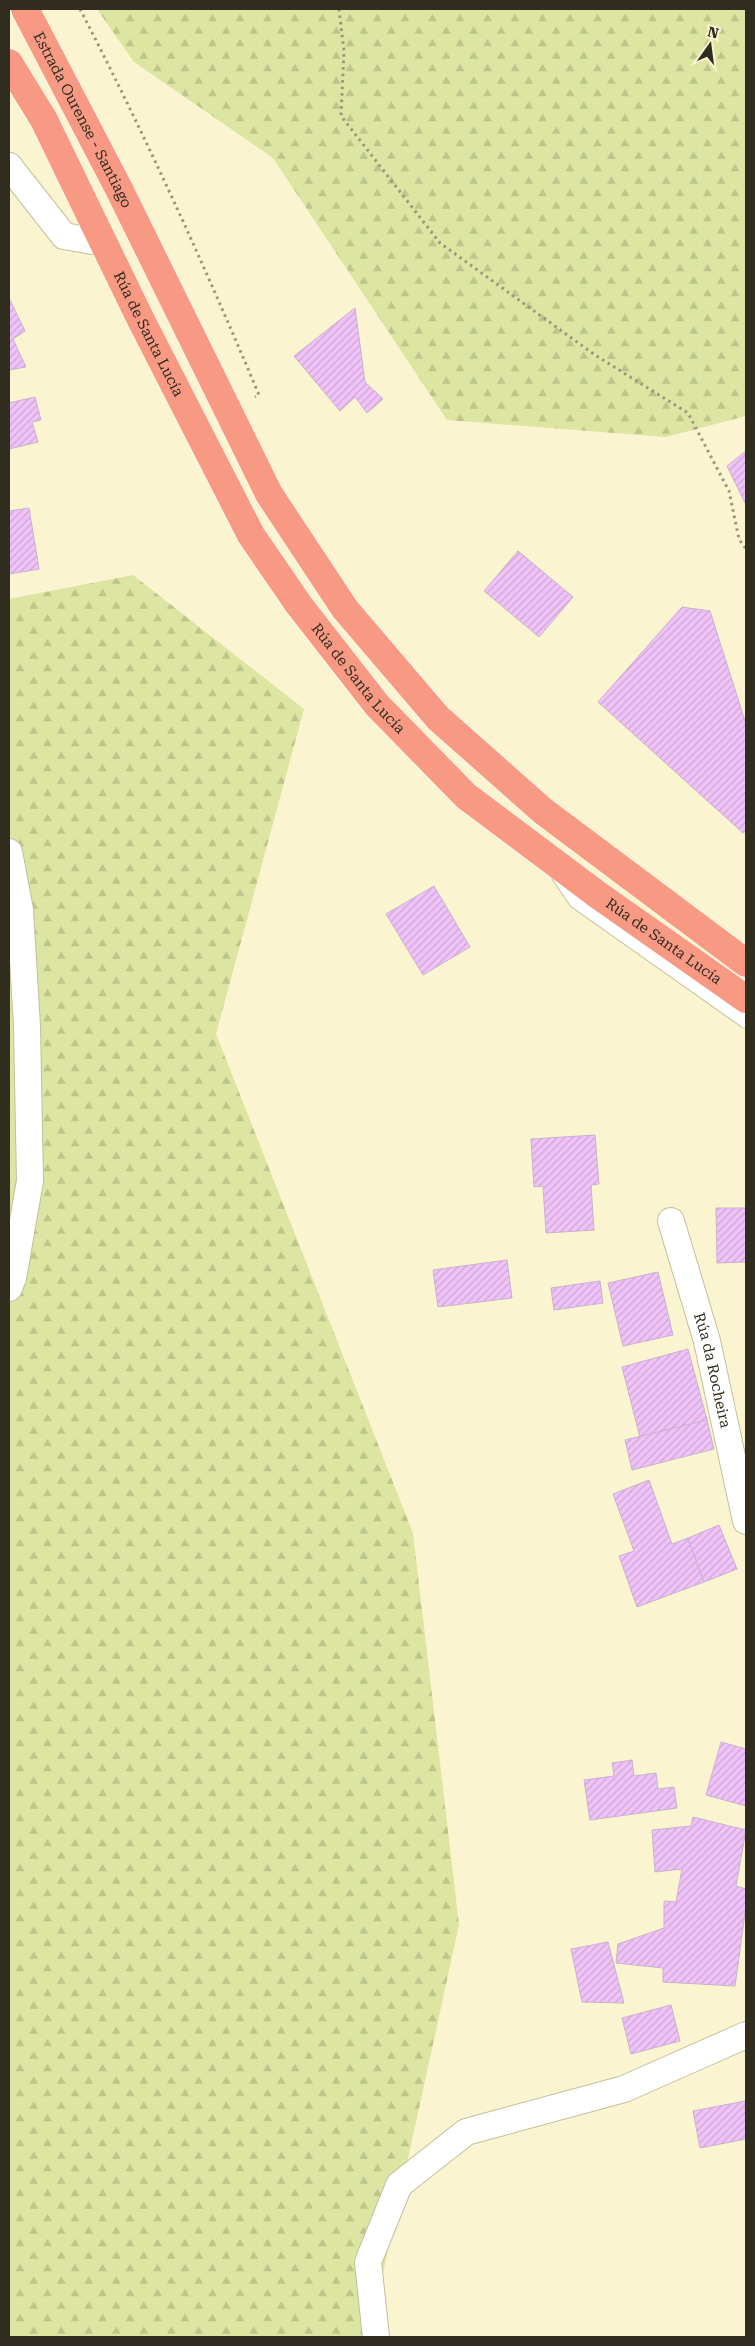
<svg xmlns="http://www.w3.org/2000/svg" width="755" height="2346" font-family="'Roboto Serif',serif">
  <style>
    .forest { fill: url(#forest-firs) }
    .building { fill: url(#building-hatch); stroke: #cab2cf }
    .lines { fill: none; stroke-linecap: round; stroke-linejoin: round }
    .lane-casing { stroke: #c4bf9c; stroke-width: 16 }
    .street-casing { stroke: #c4bf9c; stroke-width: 28 }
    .highway-casing { stroke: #fff; stroke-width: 29 }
    .path { stroke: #9a967c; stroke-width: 3; stroke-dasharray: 2.5 4; stroke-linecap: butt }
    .lane { stroke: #fff; stroke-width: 14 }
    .street { stroke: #fff; stroke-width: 26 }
    .highway { stroke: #f89984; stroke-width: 28 }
    .labels { text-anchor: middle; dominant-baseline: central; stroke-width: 4; stroke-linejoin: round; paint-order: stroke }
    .street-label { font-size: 15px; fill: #302d1f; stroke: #faf4d0 }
  </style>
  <defs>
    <pattern id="forest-firs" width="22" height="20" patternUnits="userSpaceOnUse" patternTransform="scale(1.25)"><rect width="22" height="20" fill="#dce5a2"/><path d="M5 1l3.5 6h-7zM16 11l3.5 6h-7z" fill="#bdc58b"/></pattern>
    <pattern id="building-hatch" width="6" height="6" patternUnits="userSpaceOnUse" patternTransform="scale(1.25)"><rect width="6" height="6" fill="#efc2f8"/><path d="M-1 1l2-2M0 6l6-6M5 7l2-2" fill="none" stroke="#cda7d4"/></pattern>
  </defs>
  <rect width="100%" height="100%" fill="#faf4d0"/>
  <g class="forest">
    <polygon points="97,9 746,9 746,416 666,437 447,420 273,158 134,62"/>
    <polygon points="133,575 304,709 216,1034 413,1533 459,1925 369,2337 9,2337 9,599"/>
  </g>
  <g class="building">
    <polygon points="9,298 25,331 13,339 26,367 9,370"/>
    <polygon points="355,308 365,382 383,399 367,413 355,397 340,411 294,356"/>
    <polygon points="35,397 41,420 32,422 38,442 9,449 9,403"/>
    <polygon points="746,451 746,505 727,466"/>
    <polygon points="29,508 39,569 9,574 9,511"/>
    <polygon points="518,551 573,597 539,637 484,591"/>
    <polygon points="682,607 710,611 746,724 746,831 743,833 598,702"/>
    <polygon points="434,886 470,947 423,975 386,914"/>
    <polygon points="595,1135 599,1184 591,1185 594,1230 546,1233 543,1186 534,1187 531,1139"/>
    <polygon points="716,1208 746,1208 746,1262 717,1263"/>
    <polygon points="507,1260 512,1298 438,1307 433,1270"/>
    <polygon points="658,1272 673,1335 623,1346 608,1283"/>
    <polygon points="600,1281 603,1303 554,1310 551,1288"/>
    <polygon points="688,1349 707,1420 640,1437 622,1367"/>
    <polygon points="707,1420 714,1449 632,1470 625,1440"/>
    <polygon points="649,1480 672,1544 688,1538 704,1582 637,1607 619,1556 634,1551 613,1494"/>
    <polygon points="719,1525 737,1569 704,1582 688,1538"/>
    <polygon points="721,1742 746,1749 746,1806 706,1795"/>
    <polygon points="632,1760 634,1776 656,1773 658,1789 674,1787 677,1808 590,1820 584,1780 614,1776 612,1763"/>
    <polygon points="693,1817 746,1830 736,1886 746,1889 746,1906 735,1986 663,1982 663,1968 616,1963 618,1944 664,1928 664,1901 676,1902 682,1869 655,1872 652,1830 691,1826"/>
    <polygon points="608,1942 624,2003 582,2002 571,1949"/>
    <polygon points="671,2005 680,2041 631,2054 622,2018"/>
    <polygon points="745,2101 746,2139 700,2148 693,2111"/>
  </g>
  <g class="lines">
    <g class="lane-casing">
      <polyline id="lane" points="559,876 576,901 746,1021"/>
    </g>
    <g class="street-casing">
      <g id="street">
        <polyline points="9,166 64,236 104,243"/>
        <polyline points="9,852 20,910 27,1026 30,1181 13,1278 9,1288"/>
        <path id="s1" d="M671 1221 707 1341 746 1521"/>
        <polyline points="376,2337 368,2262 399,2185 466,2132 624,2089 746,2035"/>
      </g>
    </g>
    <g class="highway-casing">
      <g id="highway">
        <path id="s2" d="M25 9 119 189 269 494 345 609 438 718 543 811 746 963"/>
        <path id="s3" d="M9 63 44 120 140 318 251 535 299 605 377 705 466 796 598 895 746 999"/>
      </g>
    </g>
    <g class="path">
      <path d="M80 9C145 135 204 264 259 395L255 397"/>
      <polyline points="339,9 344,51 341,116 440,243 595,355 688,413 729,491 739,539 746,549"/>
    </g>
    <use href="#lane" class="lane"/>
    <use href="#street" class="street"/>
    <use href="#highway" class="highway"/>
  </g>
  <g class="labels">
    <g class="street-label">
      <text stroke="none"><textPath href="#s2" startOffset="125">Estrada Ourense - Santiago</textPath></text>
      <text stroke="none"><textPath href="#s3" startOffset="305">Rúa de Santa Lucía</textPath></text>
      <text stroke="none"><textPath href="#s3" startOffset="710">Rúa de Santa Lucía</textPath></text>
      <text stroke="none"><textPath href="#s3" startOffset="1115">Rúa de Santa Lucía</textPath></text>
      <text stroke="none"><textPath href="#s1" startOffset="155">Rúa da Rocheira</textPath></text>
    </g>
  </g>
  <rect width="755" height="2346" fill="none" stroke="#302d1f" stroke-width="20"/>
  <g transform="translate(710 45) rotate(14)" stroke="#faf4d0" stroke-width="4" paint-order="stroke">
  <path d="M0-4L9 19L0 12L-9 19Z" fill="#302d1f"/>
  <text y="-8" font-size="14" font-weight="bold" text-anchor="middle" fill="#302d1f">N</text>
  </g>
</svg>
